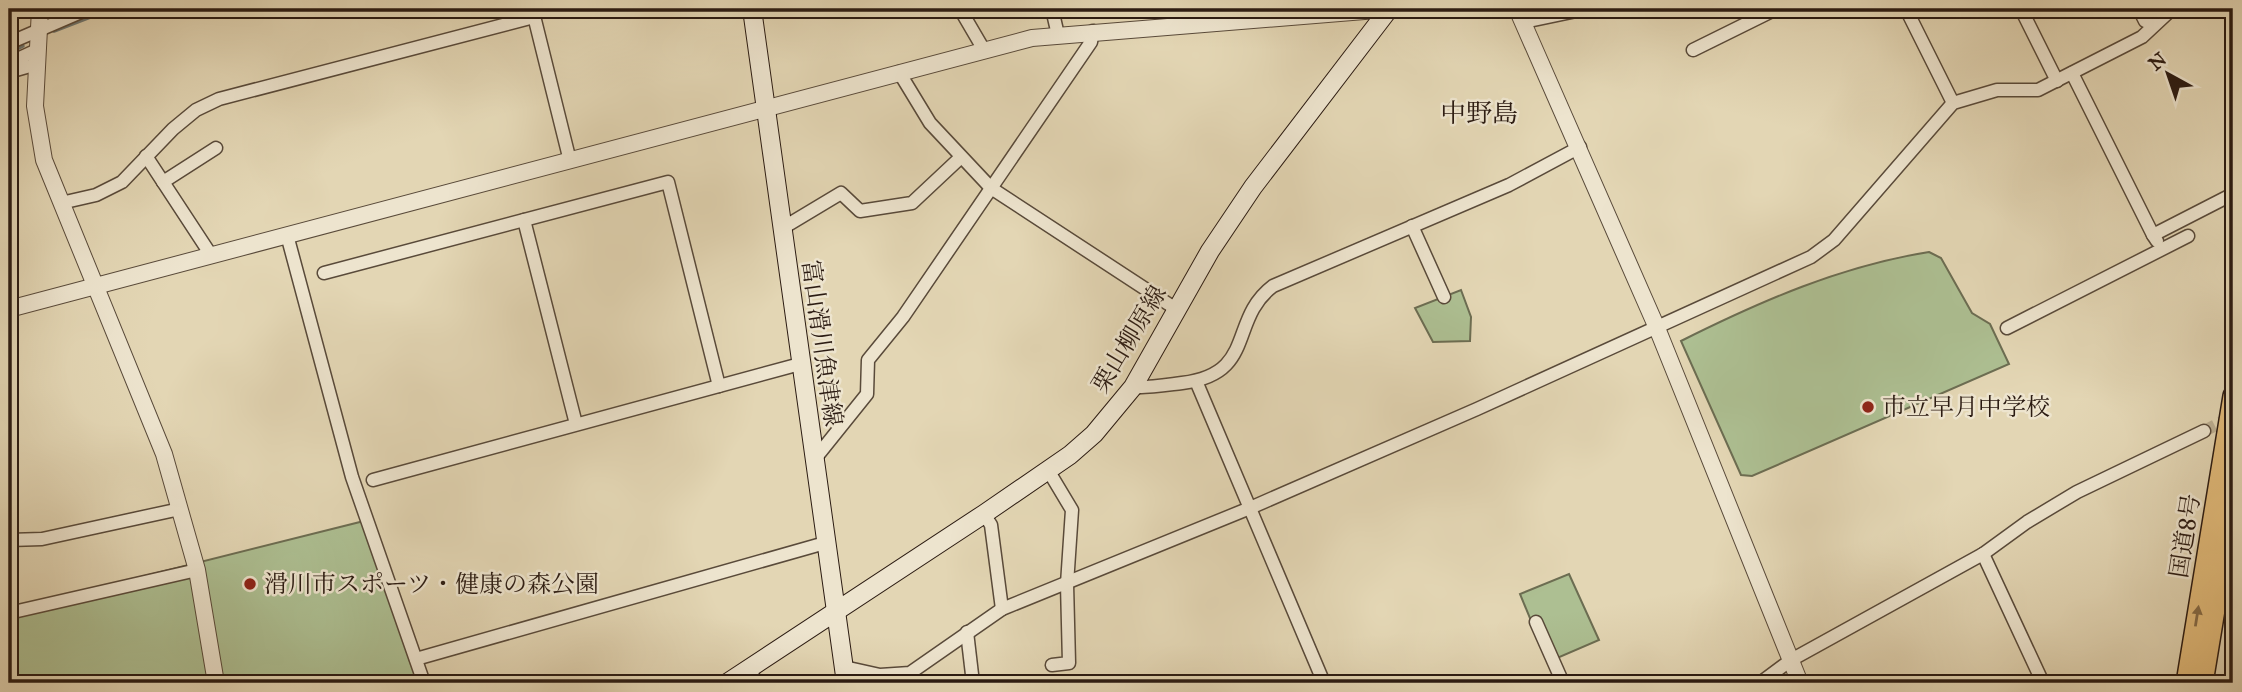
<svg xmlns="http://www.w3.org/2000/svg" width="2242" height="692" font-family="'IM FELL Great Primer','Noto Serif JP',serif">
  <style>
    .green { fill: #adbf92; stroke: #6c6d52; stroke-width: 2 }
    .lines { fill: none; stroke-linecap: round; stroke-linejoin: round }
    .stream { stroke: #6d7976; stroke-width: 3.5 }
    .minor-tunnel { stroke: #beb194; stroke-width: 12; stroke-dasharray: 12 6; stroke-linecap: butt }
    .minor-casing { stroke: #594a3a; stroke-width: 15 }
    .tertiary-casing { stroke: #594a3a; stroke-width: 18 }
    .secondary-casing { stroke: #2b1b12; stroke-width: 20 }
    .trunk-casing { stroke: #2b1b12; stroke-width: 22 }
    .minor { stroke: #ede4ce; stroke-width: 12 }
    .tertiary { stroke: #ede4ce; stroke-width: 16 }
    .secondary { stroke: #ede4ce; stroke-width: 18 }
    .trunk { stroke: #e2bb7a; stroke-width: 19 }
    .oneway { fill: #866b46 }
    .poi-dot { fill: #8f2418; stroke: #ede4ce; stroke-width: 2.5 }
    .labels { text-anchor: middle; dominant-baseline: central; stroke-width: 5; stroke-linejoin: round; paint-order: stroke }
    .street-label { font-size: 24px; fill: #2b1b12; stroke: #ede4ce }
    .poi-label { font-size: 24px; fill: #2b1b12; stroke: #ede4ce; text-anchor: start }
    .neighbourhood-label { font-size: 26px; fill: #2b1b12; stroke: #ede4ce }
  </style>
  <rect width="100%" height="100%" fill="#e3d6b4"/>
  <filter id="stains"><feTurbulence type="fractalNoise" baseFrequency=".00286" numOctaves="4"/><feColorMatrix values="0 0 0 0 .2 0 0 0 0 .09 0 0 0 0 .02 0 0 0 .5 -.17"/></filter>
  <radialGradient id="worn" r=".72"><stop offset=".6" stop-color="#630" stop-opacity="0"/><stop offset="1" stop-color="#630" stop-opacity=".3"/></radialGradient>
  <g class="green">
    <path d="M1929 252 1941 258 1972 313 1990 324 2009 364 1752 476 1741 475 1681 341C1761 301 1841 266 1929 252Z"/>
    <polygon points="1461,290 1471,317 1470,341 1433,342 1415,308"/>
    <polygon points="368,520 420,683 9,683 9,610"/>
    <polygon points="1569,574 1599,640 1548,662 1520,594"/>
  </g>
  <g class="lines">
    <g class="stream">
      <polyline points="54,31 111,9"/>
      <polyline points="9,53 23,46"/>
    </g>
    <polyline class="minor-tunnel" points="2204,431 2232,417"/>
    <g class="minor-casing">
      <g id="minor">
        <polyline points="960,9 984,50"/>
        <polyline points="1052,9 1058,35"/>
        <polyline points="1906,9 1953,103"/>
        <polyline points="2021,9 2057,81"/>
        <polyline points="2139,9 2145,21 2153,25"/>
        <polyline points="533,12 570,161"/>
        <polyline points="1524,22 1586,9"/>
        <polyline points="9,43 88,9"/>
        <polyline points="1693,50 1776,9"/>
        <polyline points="9,63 37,50"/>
        <polyline points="9,72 37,64"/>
        <polyline points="899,72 930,123 991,188 1176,309"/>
        <polyline points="2072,73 2153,235"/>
        <polyline points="146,156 211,255"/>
        <polyline points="163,182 216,148"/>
        <polyline points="61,203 96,195 122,182 173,129 196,110 219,99 534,17"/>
        <polyline points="524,220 576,424"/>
        <polyline points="1412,226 1444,297"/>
        <polyline points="781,229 841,193 860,211 912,203 960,158"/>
        <polyline points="287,235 352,477 424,683"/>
        <polyline points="2157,241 2153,235 2233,194"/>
        <polyline points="324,273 668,182 719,386"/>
        <polyline points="2007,328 2188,236"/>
        <polyline points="1196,381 1324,683"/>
        <path d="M1133 387C1149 388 1166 385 1182 383 1257 374 1228 320 1273 286L1509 185 1580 147"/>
        <polyline points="814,460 867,394 868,360 903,317 1091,42 1093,31"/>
        <polyline points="1048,470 1072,510 1067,584 1069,663 1052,665"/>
        <polyline points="373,480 800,364"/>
        <polyline points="984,514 991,525 1002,609"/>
        <polyline points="9,540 42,539 180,509"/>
        <polyline points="1983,554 2043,683"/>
        <polyline points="9,613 197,570"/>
        <polyline points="1536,622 1563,683"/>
        <polyline points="967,632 973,683"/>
        <polyline points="416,659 825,543"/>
        <polyline points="844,667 880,675 910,673 1002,609 1250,508 1477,409 1811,257 1834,240 1953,103 1997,90 2038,90 2142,37 2172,9"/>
        <polyline points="749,669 757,683"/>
        <polyline points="1760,683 1791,660 1983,554 2027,522 2077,492 2204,431"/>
      </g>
    </g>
    <g class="tertiary-casing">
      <g id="tertiary">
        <polyline points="40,9 35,106 44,160 164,454 197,570 216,683"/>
        <polyline points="1517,9 1657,328 1800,683"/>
        <polyline points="9,309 1032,38 1389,9"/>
      </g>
    </g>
    <g class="secondary-casing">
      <g id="secondary">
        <polyline points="752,9 846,683"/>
        <polyline points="727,683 984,514 1070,455 1094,434 1133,387 1210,251 1253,187 1389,9"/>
      </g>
    </g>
    <g class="trunk-casing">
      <g id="trunk">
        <polyline points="2186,683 2233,396"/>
        <polyline points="2203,683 2233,500"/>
      </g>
    </g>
    <use href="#minor" class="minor"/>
    <use href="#tertiary" class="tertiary"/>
    <use href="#secondary" class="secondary"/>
    <use href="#trunk" class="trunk"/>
  </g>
  <defs><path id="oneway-solid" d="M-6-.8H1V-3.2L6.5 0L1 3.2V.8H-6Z" transform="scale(1.75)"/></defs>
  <use class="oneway" href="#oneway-solid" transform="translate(2197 616) rotate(-81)"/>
  <g class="poi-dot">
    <circle cx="1868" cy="407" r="7"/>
    <circle cx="250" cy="584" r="7"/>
  </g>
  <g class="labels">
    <g class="street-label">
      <text transform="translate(1129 339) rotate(-59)">栗山柳原線</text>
      <text transform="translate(822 343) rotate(82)">富山滑川魚津線</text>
      <text transform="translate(2185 536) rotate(-81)">国道8号</text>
    </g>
    <g class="poi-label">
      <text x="1882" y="407">市立早月中学校</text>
      <text x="264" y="584">滑川市スポーツ・健康の森公園</text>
    </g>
    <g class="neighbourhood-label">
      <text x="1479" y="113">中野島</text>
    </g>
  </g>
  <rect width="2242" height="692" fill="none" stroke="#e3d6b4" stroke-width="35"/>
  <rect x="10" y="10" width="2221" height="671" fill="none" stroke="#2b1b12" stroke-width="3.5"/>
  <rect x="18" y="18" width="2207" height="657" fill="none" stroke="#2b1b12" stroke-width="2"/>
  <g transform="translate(2168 74) rotate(320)" stroke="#ede4ce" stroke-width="5" paint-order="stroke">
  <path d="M0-5L12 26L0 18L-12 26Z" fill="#2b1b12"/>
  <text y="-10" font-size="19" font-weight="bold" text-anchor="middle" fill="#2b1b12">N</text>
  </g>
  <rect width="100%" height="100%" filter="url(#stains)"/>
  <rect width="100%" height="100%" fill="url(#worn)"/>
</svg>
